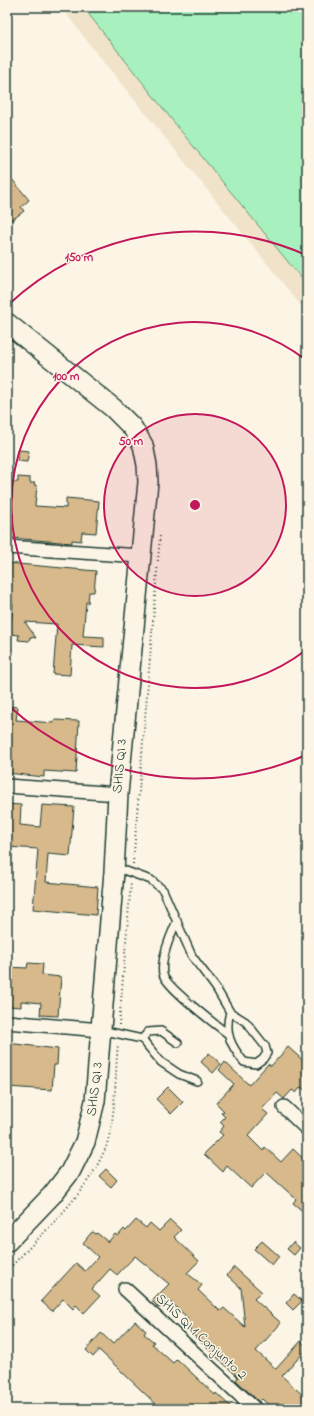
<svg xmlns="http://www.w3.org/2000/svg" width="314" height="1416" font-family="'Indie Flower',sans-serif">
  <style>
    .built { fill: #f1e3ca }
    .green { fill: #a8f1be; stroke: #649779 }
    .building { fill: #d7b98b; stroke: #1f3d34 }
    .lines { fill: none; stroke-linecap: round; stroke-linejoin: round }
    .lane-casing { stroke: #1f3d34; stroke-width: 10 }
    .street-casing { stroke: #1f3d34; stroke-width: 16 }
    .secondary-casing { stroke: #1f3d34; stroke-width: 22 }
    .path { stroke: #1f3d34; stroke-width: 2; stroke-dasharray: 1 3; stroke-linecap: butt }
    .lane { stroke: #fcf5e5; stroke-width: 7 }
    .street { stroke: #fcf5e5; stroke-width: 13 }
    .secondary { stroke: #fcf5e5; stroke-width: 19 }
    .ring { fill: none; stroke: #c2185b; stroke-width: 2 }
    .labels { text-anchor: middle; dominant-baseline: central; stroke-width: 3; stroke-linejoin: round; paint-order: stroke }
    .street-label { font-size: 14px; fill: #1f3d34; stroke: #fcf5e5 }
    .centre { fill: #c2185b; stroke: #fcf5e5; stroke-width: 2 }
    .ring-label { font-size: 12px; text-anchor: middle; font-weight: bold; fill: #c2185b; stroke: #fcf5e5; stroke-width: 3; stroke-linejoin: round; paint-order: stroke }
  </style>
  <rect width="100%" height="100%" fill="#fcf5e5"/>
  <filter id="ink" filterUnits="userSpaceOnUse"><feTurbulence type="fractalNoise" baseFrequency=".025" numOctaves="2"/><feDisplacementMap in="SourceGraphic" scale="8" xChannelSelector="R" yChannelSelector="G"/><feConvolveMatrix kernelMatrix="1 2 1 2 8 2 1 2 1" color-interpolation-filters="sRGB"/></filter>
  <g filter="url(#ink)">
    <polygon class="built" points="61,7 307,7 307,313 94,50"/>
    <polygon class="green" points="83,7 307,7 307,285 180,130"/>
    <g class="building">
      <polygon points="7,173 29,200 21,207 24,211 12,220 7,214"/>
      <polygon points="19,450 29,451 27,462 17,461"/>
      <polygon points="18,477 30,478 30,483 35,483 34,485 37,486 35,506 66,508 66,498 99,501 96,533 82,532 81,541 72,540 72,543 11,538 13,514 7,513 7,482 18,482"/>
      <polygon points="7,563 96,571 94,592 89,592 88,603 86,602 83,636 104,637 104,647 72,645 70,675 53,674 57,624 25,622 36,638 30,637 29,641 18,640 19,635 10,634 13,604 7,604"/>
      <polygon points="7,706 18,707 16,720 54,723 54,720 79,721 76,773 44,771 44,777 7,773"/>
      <polygon points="7,804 21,805 20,825 40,827 42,805 74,807 70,856 48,854 46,882 98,887 96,915 33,909 38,849 7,847"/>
      <polygon points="28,963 43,964 42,975 61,977 58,1016 40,1015 41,1003 21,1001 21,1007 7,1006 7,967 27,968"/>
      <polygon points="7,1043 58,1049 57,1065 54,1065 52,1090 7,1087"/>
      <polygon points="288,1047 307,1064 307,1092 301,1087 296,1093 292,1090 284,1099 277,1093 262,1109 268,1114 248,1136 263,1151 265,1147 281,1162 293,1149 307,1162 307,1215 293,1203 296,1199 266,1172 251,1188 227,1166 223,1172 204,1154 223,1135 219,1132 224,1126 220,1122 225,1117 221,1113 224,1111 216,1103 234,1084 219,1070 225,1062 249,1085 268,1064 271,1066"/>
      <polygon points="209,1053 221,1064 213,1073 201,1062"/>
      <polygon points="168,1087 183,1102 171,1114 156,1099"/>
      <polygon points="106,1169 117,1180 111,1187 99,1176"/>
      <polygon points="136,1220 146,1228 150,1223 159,1231 170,1220 181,1230 174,1237 199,1261 187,1273 202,1285 198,1290 220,1311 224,1308 245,1327 241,1288 227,1275 234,1267 262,1292 254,1299 281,1323 256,1351 276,1369 301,1341 307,1347 307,1349 282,1376 307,1399 307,1409 273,1409 262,1399 259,1402 236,1380 238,1377 190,1332 191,1330 183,1323 188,1318 169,1301 159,1308 152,1301 169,1284 135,1256 117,1275 110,1269 92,1289 100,1296 84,1313 76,1305 73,1309 63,1299 52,1311 41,1301 76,1263 85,1271 98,1257 83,1243 91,1233 93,1232 96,1234 97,1233 108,1242 115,1234 118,1236 124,1229 126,1231"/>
      <polygon points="262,1241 279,1256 272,1265 254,1249"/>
      <polygon points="293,1242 300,1248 294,1255 287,1249"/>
      <polygon points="294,1294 302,1301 293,1310 286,1303"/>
      <polygon points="135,1321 146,1331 144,1334 154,1342 152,1344 173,1363 177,1359 215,1395 216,1393 233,1409 161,1409 99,1350 93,1357 86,1350 101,1333 113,1344"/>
    </g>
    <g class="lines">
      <g class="lane-casing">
        <g id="lane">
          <path d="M115 867 151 880 163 890 192 956 216 988 230 1012 246 1022 265 1046 267 1053 263 1059 256 1064 244 1062C231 1046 224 1033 230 1012"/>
          <path d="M177 921C171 934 160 959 163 974 165 986 216 1025 228 1034"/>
          <polyline points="101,1030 142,1039 161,1062 179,1074 197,1081"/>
          <polyline points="142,1039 148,1032 161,1031 178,1043"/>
        </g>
      </g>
      <g class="street-casing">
        <g id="street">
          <polyline points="7,547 140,556"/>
          <polyline points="7,786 118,794"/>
          <polyline points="7,1022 101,1030"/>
          <polyline points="284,1107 307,1129"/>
          <polyline points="125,1289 255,1409"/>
        </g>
      </g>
      <g class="secondary-casing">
        <polyline id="secondary" points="7,323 113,408 132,427 143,445 147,465 148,482 118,794 114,872 95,1101 85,1142 70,1172 52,1195 7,1242"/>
      </g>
      <g class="path">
        <polyline points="133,864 160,536"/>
        <polyline points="119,1025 131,882"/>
        <path d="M7 1271C42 1233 86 1196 106 1147 116 1120 115 1074 118 1044"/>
      </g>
      <use href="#lane" class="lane"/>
      <use href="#street" class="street"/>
      <use href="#secondary" class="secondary"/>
    </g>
  </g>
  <circle cx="195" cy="505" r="91" fill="#c2185b" fill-opacity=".12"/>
  <g class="ring">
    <circle cx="195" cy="505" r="91"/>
    <path d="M306 650A183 183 0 1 1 306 360"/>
    <path d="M306 755A274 274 0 0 1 8 705M8 305A274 274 0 0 1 306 255"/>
  </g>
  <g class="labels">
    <g class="street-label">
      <text transform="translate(120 766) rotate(-85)">SHIS QI 3</text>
      <text transform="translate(95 1089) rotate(-83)">SHIS QI 3</text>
      <text transform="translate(201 1337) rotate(43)">SHIS QI 1 Conjunto 2</text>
    </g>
  </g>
  <circle cx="195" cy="505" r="6" class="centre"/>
  <g class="ring-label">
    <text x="79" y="261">150 m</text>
    <text x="66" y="380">100 m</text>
    <text x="131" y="445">50 m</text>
  </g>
  <rect width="314" height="1416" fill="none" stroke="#fcf5e5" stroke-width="24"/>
  <rect x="12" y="12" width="290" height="1392" fill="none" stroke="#1f3d34" stroke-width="1.5" filter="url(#ink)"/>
</svg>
